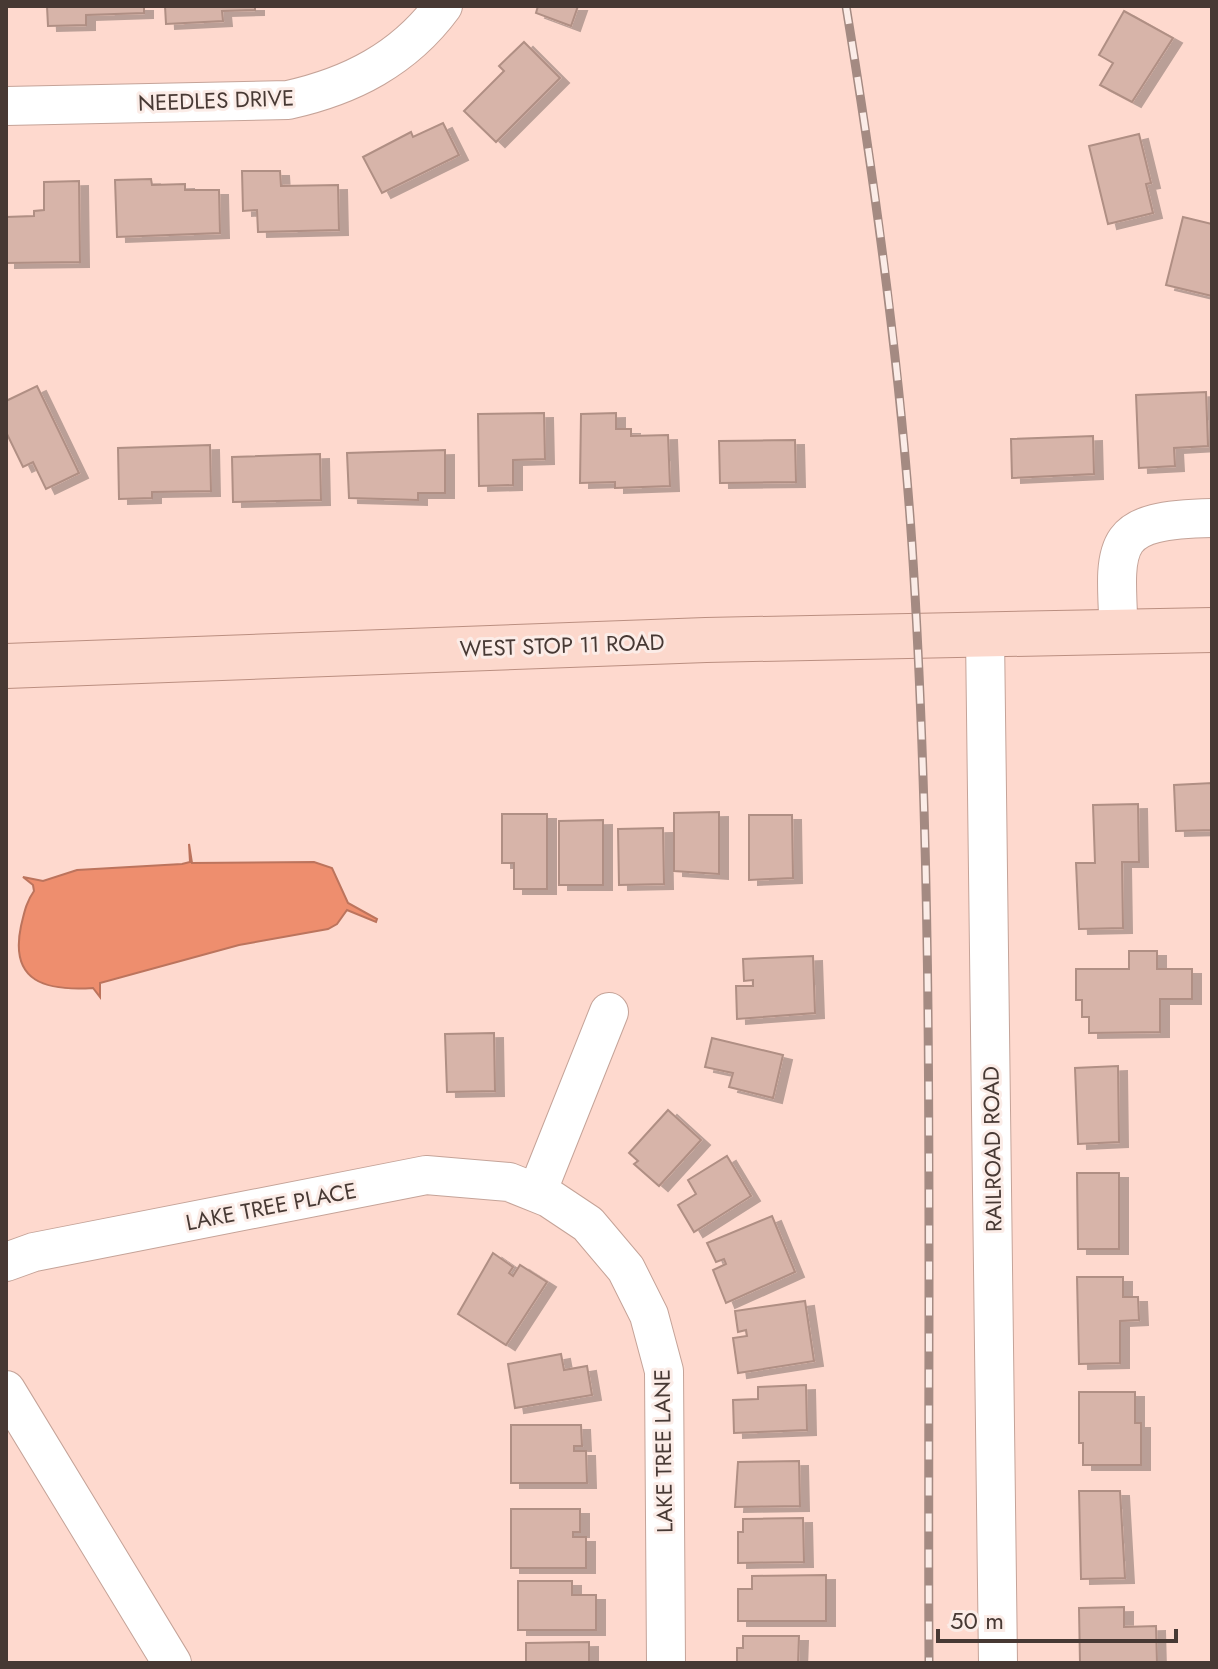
<svg xmlns="http://www.w3.org/2000/svg" width="1218" height="1669" font-family="Jost,sans-serif">
  <style>
    .water { fill: #ee8e6e; stroke: #bc745d; stroke-width: 2 }
    .building { fill: #d7b4a9; stroke: #b08f84; stroke-width: 2; filter: url(#shadow) }
    .lines { fill: none; stroke-linecap: round; stroke-linejoin: round }
    .minor-casing { stroke: #c5a398; stroke-width: 40 }
    .major-casing { stroke: #bb8f81; stroke-width: 46 }
    .minor { stroke: #fff; stroke-width: 38 }
    .major { stroke: #fcd8cc; stroke-width: 44 }
    .rail-casing { stroke: #a48a82; stroke-width: 9 }
    .rail { stroke: #fbece7; stroke-width: 6; stroke-dasharray: 18; stroke-linecap: butt }
    .labels { text-anchor: middle; dominant-baseline: central; stroke-width: 6; stroke-linejoin: round; paint-order: stroke }
    .street-label { font-size: 22px; fill: #473934; stroke: #fbece7 }
  </style>
  <defs>
    <filter id="shadow"><feDropShadow dx="9" dy="5" stdDeviation="0" flood-color="#0004"/></filter>
  </defs>
  <rect width="100%" height="100%" fill="#fed9ce"/>
  <path class="water" d="M189 844 192 863 314 862 332 868 348 903 377 919 376 922 347 910 337 924 328 929 239 945 100 983V997L93 988C47 991 9 983 21 926 24 914 26 902 34 891L33 885 23 877 43 881 77 870 182 864 190 862Z"/>
  <g class="building">
    <polygon points="47,6 144,6 144,13 86,15 86,25 48,26"/>
    <polygon points="165,6 255,6 255,10 222,11 223,21 166,24"/>
    <polygon points="538,6 578,6 571,26 536,13"/>
    <polygon points="1124,11 1173,38 1132,102 1100,85 1113,63 1099,55"/>
    <polygon points="524,42 560,78 496,142 464,111 504,71 499,66"/>
    <polygon points="443,123 459,155 382,193 363,157 411,132 413,137"/>
    <polygon points="1139,134 1151,183 1146,184 1153,213 1108,224 1089,146"/>
    <polygon points="242,171 280,171 281,186 338,185 339,230 258,232 257,210 243,211"/>
    <polygon points="151,179 152,185 185,184 185,190 219,190 220,233 117,237 115,180"/>
    <polygon points="79,181 80,262 6,263 6,217 34,216 34,211 44,210 44,182"/>
    <polygon points="1183,217 1212,224 1212,296 1166,285"/>
    <polygon points="37,386 79,473 46,489 33,462 23,467 6,432 6,401"/>
    <polygon points="1206,392 1208,446 1174,448 1175,466 1139,468 1136,395"/>
    <polygon points="544,413 545,459 513,460 513,485 479,486 478,414"/>
    <polygon points="616,413 616,429 631,429 631,436 668,435 670,486 615,488 615,482 580,483 581,414"/>
    <polygon points="1093,436 1094,474 1012,478 1011,439"/>
    <polygon points="795,440 796,482 720,483 719,441"/>
    <polygon points="210,445 211,491 152,492 152,498 119,499 118,448"/>
    <polygon points="445,450 445,493 418,493 418,500 349,498 347,453"/>
    <polygon points="320,454 321,500 233,502 232,457"/>
    <polygon points="1212,783 1212,830 1176,831 1174,785"/>
    <polygon points="1138,804 1139,862 1122,862 1123,928 1079,929 1076,863 1095,863 1093,805"/>
    <polygon points="719,812 719,874 674,871 674,813"/>
    <polygon points="502,814 547,814 547,889 514,889 514,863 502,863"/>
    <polygon points="749,815 792,815 793,878 749,880"/>
    <polygon points="603,820 603,885 559,885 559,821"/>
    <polygon points="663,828 664,884 619,885 618,829"/>
    <polygon points="1129,951 1157,951 1157,969 1192,969 1192,999 1160,999 1160,1032 1089,1033 1089,1017 1082,1017 1082,1000 1076,1000 1076,969 1129,969"/>
    <polygon points="813,956 815,1013 737,1019 736,986 753,986 753,980 744,981 743,959"/>
    <polygon points="494,1033 495,1091 447,1092 445,1034"/>
    <polygon points="712,1038 783,1055 773,1098 729,1087 733,1073 705,1067"/>
    <polygon points="1118,1066 1119,1142 1078,1144 1075,1068"/>
    <polygon points="668,1110 701,1140 659,1186 634,1164 638,1161 629,1153"/>
    <polygon points="727,1156 751,1196 694,1232 678,1205 696,1194 688,1180"/>
    <polygon points="1077,1173 1119,1173 1119,1249 1078,1249"/>
    <polygon points="772,1216 795,1272 726,1303 713,1270 726,1264 724,1259 716,1262 707,1243"/>
    <polygon points="493,1253 513,1267 509,1273 513,1276 520,1265 547,1282 506,1345 458,1314"/>
    <polygon points="1077,1277 1123,1277 1123,1297 1138,1297 1139,1320 1120,1321 1120,1363 1079,1364"/>
    <polygon points="805,1301 814,1361 738,1373 733,1338 747,1336 746,1330 738,1332 735,1311"/>
    <polygon points="561,1354 564,1370 587,1366 592,1395 515,1408 508,1364"/>
    <polygon points="806,1385 807,1430 734,1433 733,1400 758,1399 758,1387"/>
    <polygon points="1079,1392 1135,1392 1135,1423 1141,1423 1141,1465 1083,1465 1083,1443 1079,1443"/>
    <polygon points="511,1425 581,1425 582,1446 574,1446 574,1451 586,1451 587,1483 511,1483"/>
    <polygon points="799,1461 800,1506 735,1507 738,1462"/>
    <polygon points="1079,1491 1120,1491 1125,1578 1081,1579"/>
    <polygon points="511,1509 580,1509 580,1532 573,1532 573,1537 586,1537 586,1568 511,1568"/>
    <polygon points="803,1518 804,1562 738,1563 738,1532 743,1532 743,1519"/>
    <polygon points="826,1575 826,1621 738,1621 738,1589 752,1589 752,1576"/>
    <polygon points="518,1581 572,1581 572,1595 596,1595 596,1630 518,1630"/>
    <polygon points="1124,1607 1124,1627 1156,1626 1157,1663 1080,1663 1079,1608"/>
    <polygon points="743,1636 799,1636 798,1663 737,1663 737,1648 743,1648"/>
    <polygon points="589,1642 589,1663 526,1663 526,1643"/>
  </g>
  <g class="lines">
    <g class="minor-casing">
      <g id="minor">
        <path d="M6 106 288 100C351 86 404 59 443 6"/>
        <path d="M1119 633C1114 541 1110 520 1212 518"/>
        <polyline points="985,635 998,1663"/>
        <polyline points="538,1190 609,1012"/>
        <polyline points="6,1262 34,1252 426,1175 509,1182 549,1198 588,1224 626,1269 649,1315 664,1371 666,1663"/>
        <polyline points="6,1390 172,1663"/>
      </g>
    </g>
    <g class="major-casing">
      <polyline id="major" points="6,666 706,640 1212,630"/>
    </g>
    <use href="#minor" class="minor"/>
    <use href="#major" class="major"/>
    <g class="rail-casing">
      <path id="rail" d="M846 6C875 184 900 364 912 545 936 916 927 1291 929 1663"/>
    </g>
    <use href="#rail" class="rail"/>
  </g>
  <g class="labels">
    <g class="street-label">
      <text transform="translate(216 100) rotate(-2)">NEEDLES DRIVE</text>
      <text transform="translate(562 645) rotate(-2)">WEST STOP 11 ROAD</text>
      <text transform="translate(992 1149) rotate(-91)">RAILROAD ROAD</text>
      <text transform="translate(271 1206) rotate(-11)">LAKE TREE PLACE</text>
      <text transform="translate(663 1451) rotate(-91)">LAKE TREE LANE</text>
    </g>
  </g>
  <rect width="1218" height="1669" fill="none" stroke="#473934" stroke-width="16"/>
  <path d="M938 1629v12h238v-12" fill="none" stroke="#473934" stroke-width="4"/>
  <text x="950" y="1629" font-size="24" fill="#473934" stroke="#fbece7" stroke-width="6" paint-order="stroke">50 m</text>
</svg>
